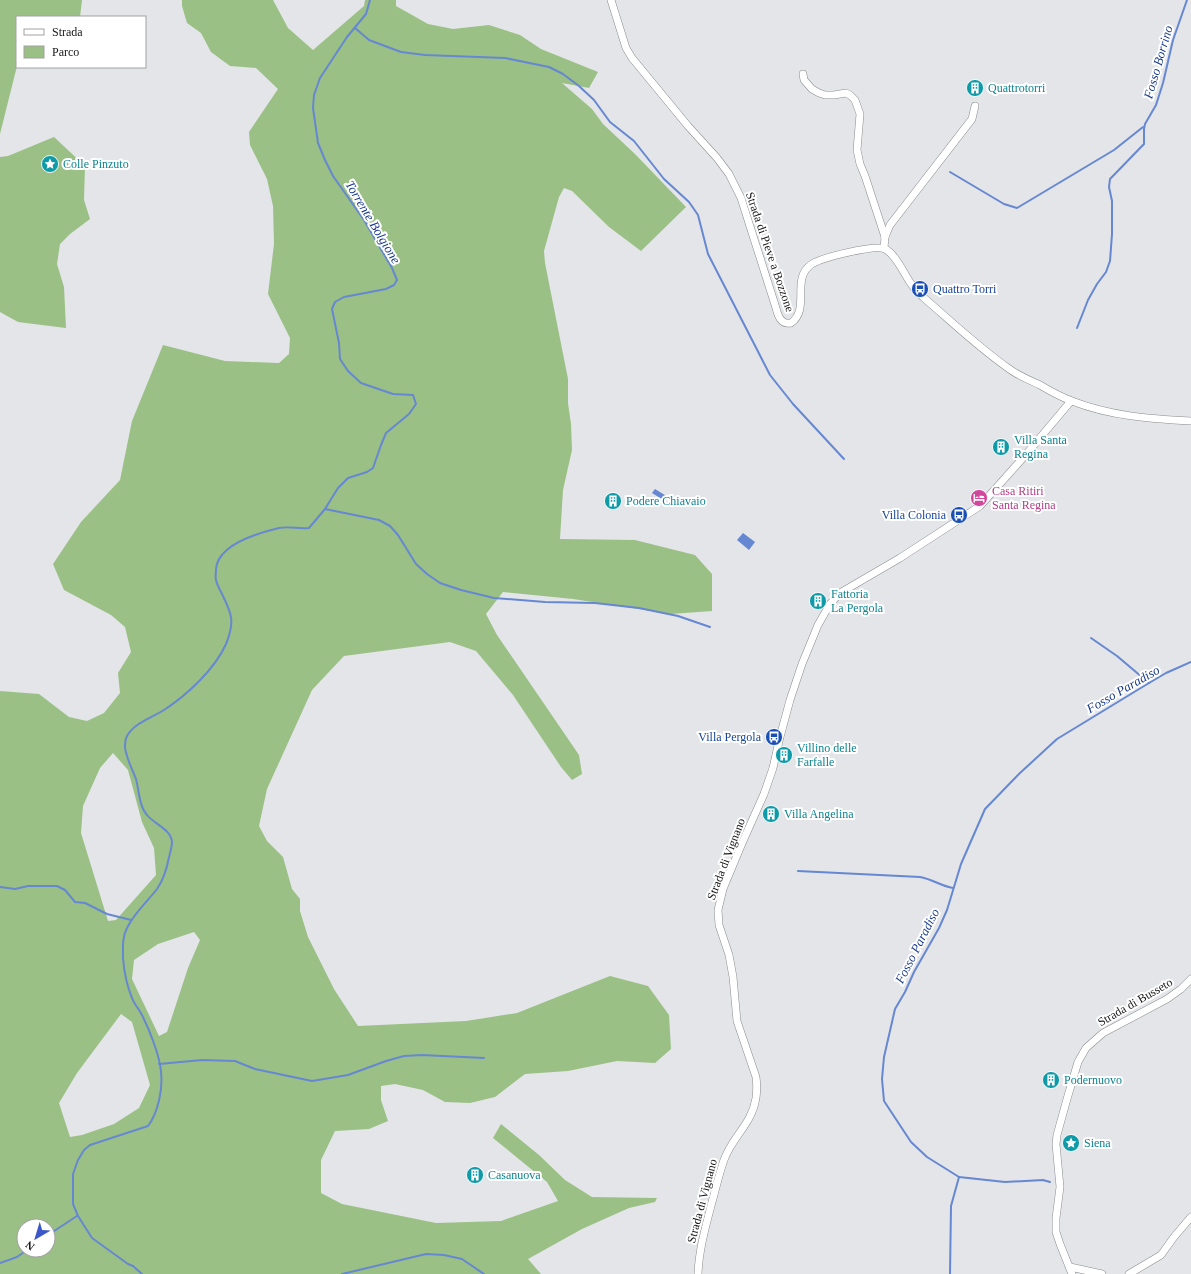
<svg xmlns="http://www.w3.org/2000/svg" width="1191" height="1274" font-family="Georgia,serif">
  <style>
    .green { fill: #9bc085; fill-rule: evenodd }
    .water { fill: #6687d1 }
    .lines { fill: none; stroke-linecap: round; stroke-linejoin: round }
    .stream { stroke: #6687d1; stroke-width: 2 }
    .minor-casing { stroke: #898b8e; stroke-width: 8 }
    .minor { stroke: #fff; stroke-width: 7 }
    .labels { text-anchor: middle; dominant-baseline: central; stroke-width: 4; stroke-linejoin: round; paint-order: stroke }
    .culture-label { font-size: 12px; fill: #0d838f; stroke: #fff; text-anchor: start }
    .street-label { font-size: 12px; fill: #161617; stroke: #fff }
    .transit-label { font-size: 12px; fill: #164399; stroke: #fff; text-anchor: end }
    .hotel-label { font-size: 12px; fill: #b23c85; stroke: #fff; text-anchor: start }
    .water-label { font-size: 13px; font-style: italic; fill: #1a3b90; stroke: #fff }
  </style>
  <rect width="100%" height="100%" fill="#e3e5e9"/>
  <g class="green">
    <polygon points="0,0 82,0 80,17 17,17 17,66 0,134"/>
    <path d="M182 0H273L288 28 313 50 364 6 365 0H396V6L428 24 453 29 489 25 520 35 541 49 598 72 589 88 562 83 592 109 603 124 635 154 686 207 641 251 609 227 572 191 564 188 559 197 544 251 545 263 568 379V403L571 424 572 450 563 490 560 539 635 540 695 555 712 574V611L671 614 573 599 503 592 486 614 497 635 579 755 582 774 572 780 561 767 513 695 476 651 450 642 344 656 312 690 267 789 259 826 267 841 283 857 292 889 300 899V911L308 937 334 989 358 1026 466 1021 517 1013 610 976 648 986 669 1015 671 1049 655 1063 617 1061 568 1071 525 1074 495 1097 470 1103 445 1102 423 1090 395 1084 381 1086V1100L388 1121 369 1129 335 1131 321 1160V1193L342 1204 436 1223 501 1221 558 1201 547 1182 493 1138 501 1124 539 1155 565 1180 592 1197 657 1198 655 1202 629 1208 582 1229 528 1259 541 1274H0V691L39 694 69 717 87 721 104 713 120 693 118 673 131 652 125 627 111 615 64 590 53 564 81 522 120 480 132 421 163 345 225 361 279 363 289 354 290 338 268 294 274 244 273 206 267 179 250 145 249 132 278 89 256 68 230 66 211 52 201 33 187 23 182 6ZM113 753 128 770 142 822 154 848 156 875 116 920 108 921 81 833 83 806 100 768ZM194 932 200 940 188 968 167 1032 159 1036 132 979 134 960 158 944ZM121 1014 132 1022 150 1085 139 1108 114 1124 82 1135 70 1137 59 1103 77 1073ZM24 1226H48V1250H24Z"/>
    <polygon points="54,137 85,166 84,200 90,219 70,234 60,244 57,264 64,287 66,328 18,322 0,312 0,157 8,156"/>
  </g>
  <g class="water">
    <polygon points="655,489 668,497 665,501 652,493"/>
    <polygon points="743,533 755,542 749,550 737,540"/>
  </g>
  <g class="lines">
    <g class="stream">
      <polyline points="355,28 369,40 401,52 425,55 505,58 549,67 563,74 579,86 594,100 610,122 634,141 664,179 689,202 698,215 708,254 770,375 793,404 844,459"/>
      <polyline points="950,172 1004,204 1017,208 1114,150 1143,127"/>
      <polyline points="1077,328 1088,300 1097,284 1106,272 1110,261 1112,234 1112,201 1109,187 1110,179 1144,144 1144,129 1145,124 1156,105 1163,83 1173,40 1187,0"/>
      <polyline points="325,509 379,520 390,526 398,535 416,564 427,574 440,583 461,590 494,598 545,602 595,603 639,608 678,616 710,627"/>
      <polyline points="1091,638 1117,656 1149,683"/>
      <path d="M798 871 920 877C932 879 941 886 953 888"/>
      <polyline points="0,887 15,889 28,886 57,886 65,890 75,902 85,903 107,914 131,920"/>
      <polyline points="159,1064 202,1060 235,1061 255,1069 312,1081 348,1075 386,1061 404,1056 422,1055 484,1058"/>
      <polyline points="1050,1182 1043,1180 1005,1182 959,1177 927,1157 911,1142 884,1101 882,1079 884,1057 895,1009 905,992 914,972 939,928 947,910 961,864 985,809 1020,773 1057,739 1149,683 1166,673 1191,662"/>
      <polyline points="48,1235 77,1216"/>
      <polyline points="0,1263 17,1257 27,1250"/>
      <path d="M142 1274 133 1266 128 1264 92 1238 78 1216 73 1204V1174L78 1160 84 1150 90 1145 148 1126C158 1113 163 1089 161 1072 160 1056 149 1029 142 1015 139 1009 134 1004 132 998 127 986 124 971 123 958 123 948 122 937 127 928 134 913 147 902 157 889 164 879 167 868 169 857 170 853 172 847 172 842 171 829 154 824 147 815 139 806 139 790 136 779 132 768 126 758 125 747 125 743 126 738 127 736 134 723 153 717 164 710 187 695 215 669 226 644 235 622 232 614 222 594 220 590 217 585 216 580 215 577 216 573 216 569 218 544 258 533 279 528 289 526 299 529 309 528L325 509 338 488 348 478 367 472 373 468 381 445 386 433 409 414 416 404 413 395 393 394 361 383 348 371 340 359 339 343 332 309 335 302 344 297 386 289 394 285 397 280 392 268 364 220 333 176 325 160 318 143 313 108 314 95 320 78 347 37 366 14 370 0"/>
      <polyline points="342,1274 426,1254 444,1255 462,1259 484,1274"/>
      <polyline points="950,1274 951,1206 959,1177"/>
    </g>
    <g class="minor-casing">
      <g id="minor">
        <path d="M611 0 626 48 632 58 688 126 717 158 729 174 741 198 776 308C778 316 781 325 791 323 811 309 790 278 812 264 821 258 875 244 885 249 896 254 905 276 912 285 915 290 920 294 924 298 952 322 978 347 1008 368 1017 375 1029 380 1040 385 1050 391 1061 397 1072 401 1110 416 1151 419 1191 421"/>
        <polyline points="803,74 804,80 812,89 819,93 825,95 834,95 846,93 850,95 855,100 860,114 857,150 860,164 865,176 885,237 884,248"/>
        <polyline points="885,237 890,225 972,119 975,106"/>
        <polyline points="1070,1267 1102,1274"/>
        <path d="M698 1274C699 1249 706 1225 712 1202 716 1188 719 1174 724 1160 732 1137 752 1124 756 1098 757 1090 757 1084 756 1077L737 1021 733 977 729 955 719 925 718 910 723 889 743 841 764 794 773 768 780 737 790 700 802 664 818 625 830 604 840 593 900 558 980 506 1023 458 1071 401"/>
        <polyline points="1072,1274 1060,1244 1056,1232 1056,1218 1060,1187 1056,1144 1057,1135 1067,1099 1078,1062 1086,1048 1103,1033 1167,999 1181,989 1191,979"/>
        <polyline points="1129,1274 1161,1255 1174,1237 1191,1217"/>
      </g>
    </g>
    <use href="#minor" class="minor"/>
  </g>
  <defs>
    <g id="building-disc" transform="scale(0.9)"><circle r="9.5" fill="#0f9aa8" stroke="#fff"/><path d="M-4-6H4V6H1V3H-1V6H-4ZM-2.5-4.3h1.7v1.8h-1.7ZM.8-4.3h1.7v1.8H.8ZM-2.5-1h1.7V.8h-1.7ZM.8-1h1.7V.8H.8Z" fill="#fff"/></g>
    <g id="sight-disc" transform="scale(0.9)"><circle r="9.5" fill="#0f9aa8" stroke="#fff"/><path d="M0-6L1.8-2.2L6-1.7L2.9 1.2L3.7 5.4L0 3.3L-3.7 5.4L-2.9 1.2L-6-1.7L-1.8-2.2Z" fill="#fff"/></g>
    <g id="bus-disc" transform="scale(0.9)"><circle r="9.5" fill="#1a4fb4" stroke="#fff"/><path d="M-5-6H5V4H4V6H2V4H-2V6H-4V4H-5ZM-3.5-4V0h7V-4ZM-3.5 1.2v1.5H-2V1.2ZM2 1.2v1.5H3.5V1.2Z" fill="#fff"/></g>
    <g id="hotel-disc" transform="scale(0.9)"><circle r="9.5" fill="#d1479c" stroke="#fff"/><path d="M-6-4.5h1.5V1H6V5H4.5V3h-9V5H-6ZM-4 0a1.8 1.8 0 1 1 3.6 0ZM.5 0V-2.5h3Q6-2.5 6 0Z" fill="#fff"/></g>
  </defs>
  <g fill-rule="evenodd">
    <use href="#building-disc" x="975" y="88"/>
    <use href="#sight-disc" x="50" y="164"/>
    <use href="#bus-disc" x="920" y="289"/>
    <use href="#building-disc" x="1001" y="447"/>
    <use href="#hotel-disc" x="979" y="498"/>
    <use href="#building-disc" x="613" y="501"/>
    <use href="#bus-disc" x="959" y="515"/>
    <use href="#building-disc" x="818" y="601"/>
    <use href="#bus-disc" x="774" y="737"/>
    <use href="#building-disc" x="784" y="755"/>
    <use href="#building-disc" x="771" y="814"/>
    <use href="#building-disc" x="1051" y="1080"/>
    <use href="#sight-disc" x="1071" y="1143"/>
    <use href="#building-disc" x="475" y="1175"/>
  </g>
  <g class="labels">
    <g class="culture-label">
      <text x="988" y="88">Quattrotorri</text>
      <text x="63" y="164">Colle Pinzuto</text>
      <text x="1014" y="440">Villa Santa<tspan x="1014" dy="14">Regina</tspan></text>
      <text x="626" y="501">Podere Chiavaio</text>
      <text x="831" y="594">Fattoria<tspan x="831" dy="14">La Pergola</tspan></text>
      <text x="797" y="748">Villino delle<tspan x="797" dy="14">Farfalle</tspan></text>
      <text x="784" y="814">Villa Angelina</text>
      <text x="1064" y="1080">Podernuovo</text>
      <text x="1084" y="1143">Siena</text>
      <text x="488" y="1175">Casanuova</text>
    </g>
    <g class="street-label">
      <text transform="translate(770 252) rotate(71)">Strada di Pieve a Bozzone</text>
      <text transform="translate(726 859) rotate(-69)">Strada di Vignano</text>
      <text transform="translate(1135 1002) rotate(-30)">Strada di Busseto</text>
      <text transform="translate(702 1201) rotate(-75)">Strada di Vignano</text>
    </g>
    <g class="transit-label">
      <text x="933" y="289" text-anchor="start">Quattro Torri</text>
      <text x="946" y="515">Villa Colonia</text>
      <text x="761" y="737">Villa Pergola</text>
    </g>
    <g class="hotel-label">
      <text x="992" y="491">Casa Ritiri<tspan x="992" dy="14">Santa Regina</tspan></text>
    </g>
    <g class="water-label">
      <text transform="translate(1158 62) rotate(-74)">Fosso Borrino</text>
      <text transform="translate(373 222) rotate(59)">Torrente Bolgione</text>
      <text transform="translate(1123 689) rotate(-30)">Fosso Paradiso</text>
      <text transform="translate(917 946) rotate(-63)">Fosso Paradiso</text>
    </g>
  </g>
  <rect x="16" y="16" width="130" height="52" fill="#ffffff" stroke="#a2a2a2"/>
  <rect x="24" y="29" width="20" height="6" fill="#ffffff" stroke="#a2a2a2"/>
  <text x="52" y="36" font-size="12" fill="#161617">Strada</text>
  <rect x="24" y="46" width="20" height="12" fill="#9bc085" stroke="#a2a2a2"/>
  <text x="52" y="56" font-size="12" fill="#161617">Parco</text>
  <g transform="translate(36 1238) rotate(218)"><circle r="19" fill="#ffffff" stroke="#a2a2a2"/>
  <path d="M0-3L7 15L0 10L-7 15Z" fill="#3b57c9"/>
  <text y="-6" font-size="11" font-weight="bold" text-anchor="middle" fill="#161617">N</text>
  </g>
</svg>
